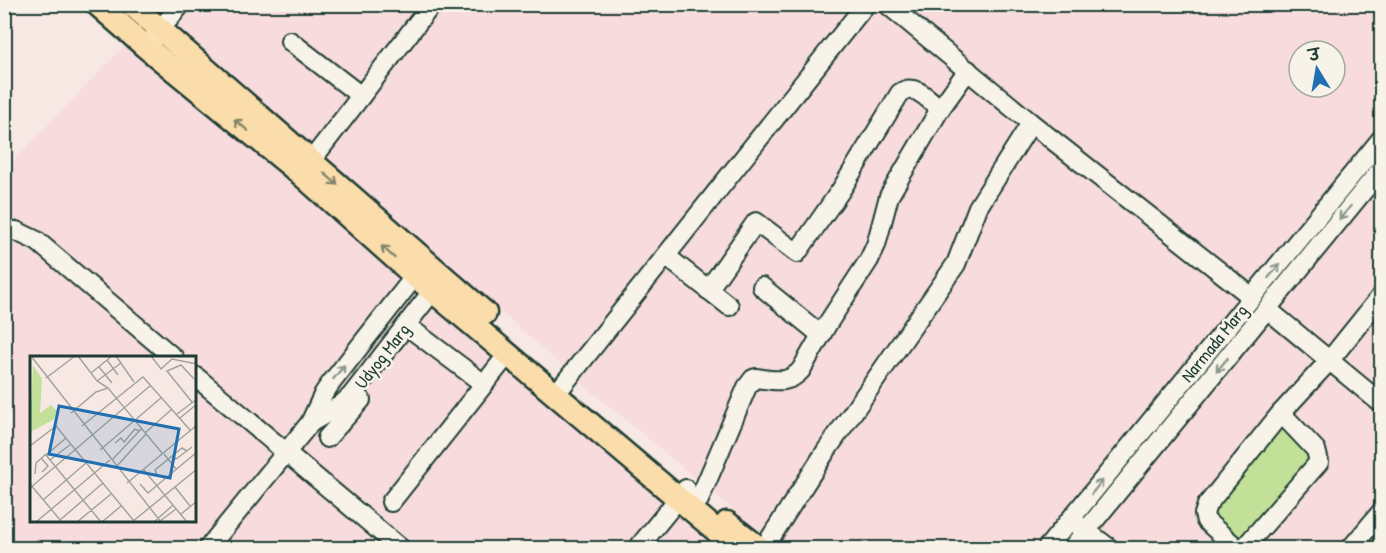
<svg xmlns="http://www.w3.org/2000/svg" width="1386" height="553" font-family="'Patrick Hand','Playpen Sans Deva',sans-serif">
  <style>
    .built { fill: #f7dbdd; fill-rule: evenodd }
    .green { fill: #c2e098; stroke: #708e66; stroke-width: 1.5 }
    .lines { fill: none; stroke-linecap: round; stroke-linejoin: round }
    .minor-casing { stroke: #1f3d34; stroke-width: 22 }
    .major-casing { stroke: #1f3d34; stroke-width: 27 }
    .minor { stroke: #f7f3e8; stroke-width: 18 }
    .major { stroke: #fbddab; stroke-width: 22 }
    .oneway { stroke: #82856a }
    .oneway2 { stroke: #8b988e }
    .labels { text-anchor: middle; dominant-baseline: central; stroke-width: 5; stroke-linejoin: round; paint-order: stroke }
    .street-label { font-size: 18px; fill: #1f3d34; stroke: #f7f3e8 }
    .inset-road { fill: none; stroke: #a1a49d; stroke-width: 1.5 }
    .view { fill: #1f6fb2; fill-opacity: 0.15; stroke: #1f6fb2; stroke-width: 3 }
    .inset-edge { fill: none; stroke: #1f3d34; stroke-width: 3 }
  </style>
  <rect width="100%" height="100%" fill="#f7e8e3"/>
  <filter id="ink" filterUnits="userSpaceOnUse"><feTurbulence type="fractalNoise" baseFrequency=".0167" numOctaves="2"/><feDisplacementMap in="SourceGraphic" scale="12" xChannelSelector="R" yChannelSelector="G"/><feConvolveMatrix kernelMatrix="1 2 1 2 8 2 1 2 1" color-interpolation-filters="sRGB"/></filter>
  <g filter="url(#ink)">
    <g class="built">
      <path d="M167 4 1381 5V548H779L595 394 159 15ZM1299 51H1335V87H1299Z"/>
      <path d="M130 40 724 548H5L4 171ZM32 358H195V522H32Z"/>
    </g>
    <polygon class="green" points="1282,426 1317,455 1241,545 1207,516"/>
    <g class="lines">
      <g class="minor-casing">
        <g id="minor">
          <polyline points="887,4 1031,123 1252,297"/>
          <polyline points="152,40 181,4"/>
          <polyline points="290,41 361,96"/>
          <polyline points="304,170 432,4"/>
          <polyline points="4,232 16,231 37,241 174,358"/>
          <polyline points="666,256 729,306"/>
          <polyline points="762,287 821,335"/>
          <path d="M708 290 756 222 797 253 841 190 900 93C915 82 929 100 940 109"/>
          <polyline points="1267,309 1382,404"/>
          <polyline points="415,332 484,384"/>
          <polyline points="195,376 400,548"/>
          <polyline points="555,395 866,4"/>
          <polyline points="310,423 341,405 351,396 441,280"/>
          <polyline points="327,438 361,400"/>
          <path d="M699 500 747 387 753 379 756 378C774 380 788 385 801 370L828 323 869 260 876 245 889 196 940 109 968 70"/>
          <polyline points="391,502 508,354"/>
          <polyline points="1077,524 1109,548"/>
          <polyline points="208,548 310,423 324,393 331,383 422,267"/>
          <polyline points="638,548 686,489"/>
          <polyline points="764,548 826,451 956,264 978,207 1031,123"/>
          <polyline points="1047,548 1382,138"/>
          <polyline points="1072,548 1382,168"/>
          <polyline points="1237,548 1206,521 1204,514 1207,505 1281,413 1329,361 1382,295"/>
          <polyline points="1244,548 1319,462 1316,450 1281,413"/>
          <polyline points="1351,548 1382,511"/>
        </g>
      </g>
      <g class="major-casing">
        <g id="major">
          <polyline points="97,4 146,47 301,174 414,275 737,548"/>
          <polyline points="131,4 485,313"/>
          <polyline points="727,523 759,548"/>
        </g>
      </g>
      <use href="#minor" class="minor"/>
      <use href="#major" class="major"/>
    </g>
    <defs><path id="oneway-shaft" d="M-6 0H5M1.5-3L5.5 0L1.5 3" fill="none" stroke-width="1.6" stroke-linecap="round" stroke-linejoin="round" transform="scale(1.5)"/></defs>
    <g class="oneway">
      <use href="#oneway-shaft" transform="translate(241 125) rotate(-141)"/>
      <use href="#oneway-shaft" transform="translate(331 179) rotate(41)"/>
      <use href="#oneway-shaft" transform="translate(388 252) rotate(-138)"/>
    </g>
    <g class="oneway2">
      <use href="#oneway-shaft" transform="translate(1345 213) rotate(129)"/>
      <use href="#oneway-shaft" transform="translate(1274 271) rotate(-51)"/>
      <use href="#oneway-shaft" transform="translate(1222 365) rotate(129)"/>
      <use href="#oneway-shaft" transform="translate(339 372) rotate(-51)"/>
      <use href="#oneway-shaft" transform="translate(1097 487) rotate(-51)"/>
    </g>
  </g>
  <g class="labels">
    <g class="street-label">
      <text transform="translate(1214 343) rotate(-51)">Narmada Marg</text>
      <text transform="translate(382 356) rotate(-52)">Udyog Marg</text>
    </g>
  </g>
  <g transform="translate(30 356)">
    <rect width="166" height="166" fill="#f7e8e3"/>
    <path d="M3 9 12 23 10 57 21 49 28 56 23 64 0 76Z" fill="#c2e098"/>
    <path class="inset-road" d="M1 0 131 166M48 0 67 25 78 32M86 0 104 26M121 0 131 13 142 3 167 8M77 4 88 19M69 11 82 27M61 17 82 0M16 22 45 0M67 25 91 7M162 46 137 15 151 9 164 23M41 57 66 36 78 32 132 97M147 58 167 43M150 62 167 48M52 70 113 21 161 75M115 77 142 53M36 82 16 99 71 166M85 87 91 82 94 86 105 73 109 75M0 90 26 70 104 165M70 94 132 41M134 98 146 113M143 100 146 103 162 91M11 102 18 110 12 116M20 104 41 88M82 104 112 72M86 111 116 78M113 113 157 166M5 118 6 107 16 98M127 119 125 114 152 92 157 95M97 127 167 69M0 128 31 165M110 128 118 137 167 96M145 131 160 150M0 132 121 29M13 144 56 107M151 158 167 145M30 164 73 127M130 165 146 153M6 166 80 104M47 166 81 138M72 166 91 150M102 166 167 113M124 166 143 149"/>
    <path class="view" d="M29 50 149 73 140 122 19 98Z"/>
    <rect width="166" height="166" class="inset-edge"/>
  </g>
  <rect width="1386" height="553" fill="none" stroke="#f7f3e8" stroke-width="24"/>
  <rect x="12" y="12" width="1362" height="529" fill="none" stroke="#1f3d34" stroke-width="2" filter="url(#ink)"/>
  <g transform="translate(1317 69) rotate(349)"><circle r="28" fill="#f7f3e8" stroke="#a1aaa0" stroke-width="1.5"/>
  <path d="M0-4.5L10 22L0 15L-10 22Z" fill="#1f6fb2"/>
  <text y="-9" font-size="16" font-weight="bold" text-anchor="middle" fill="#1f3d34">उ</text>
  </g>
</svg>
